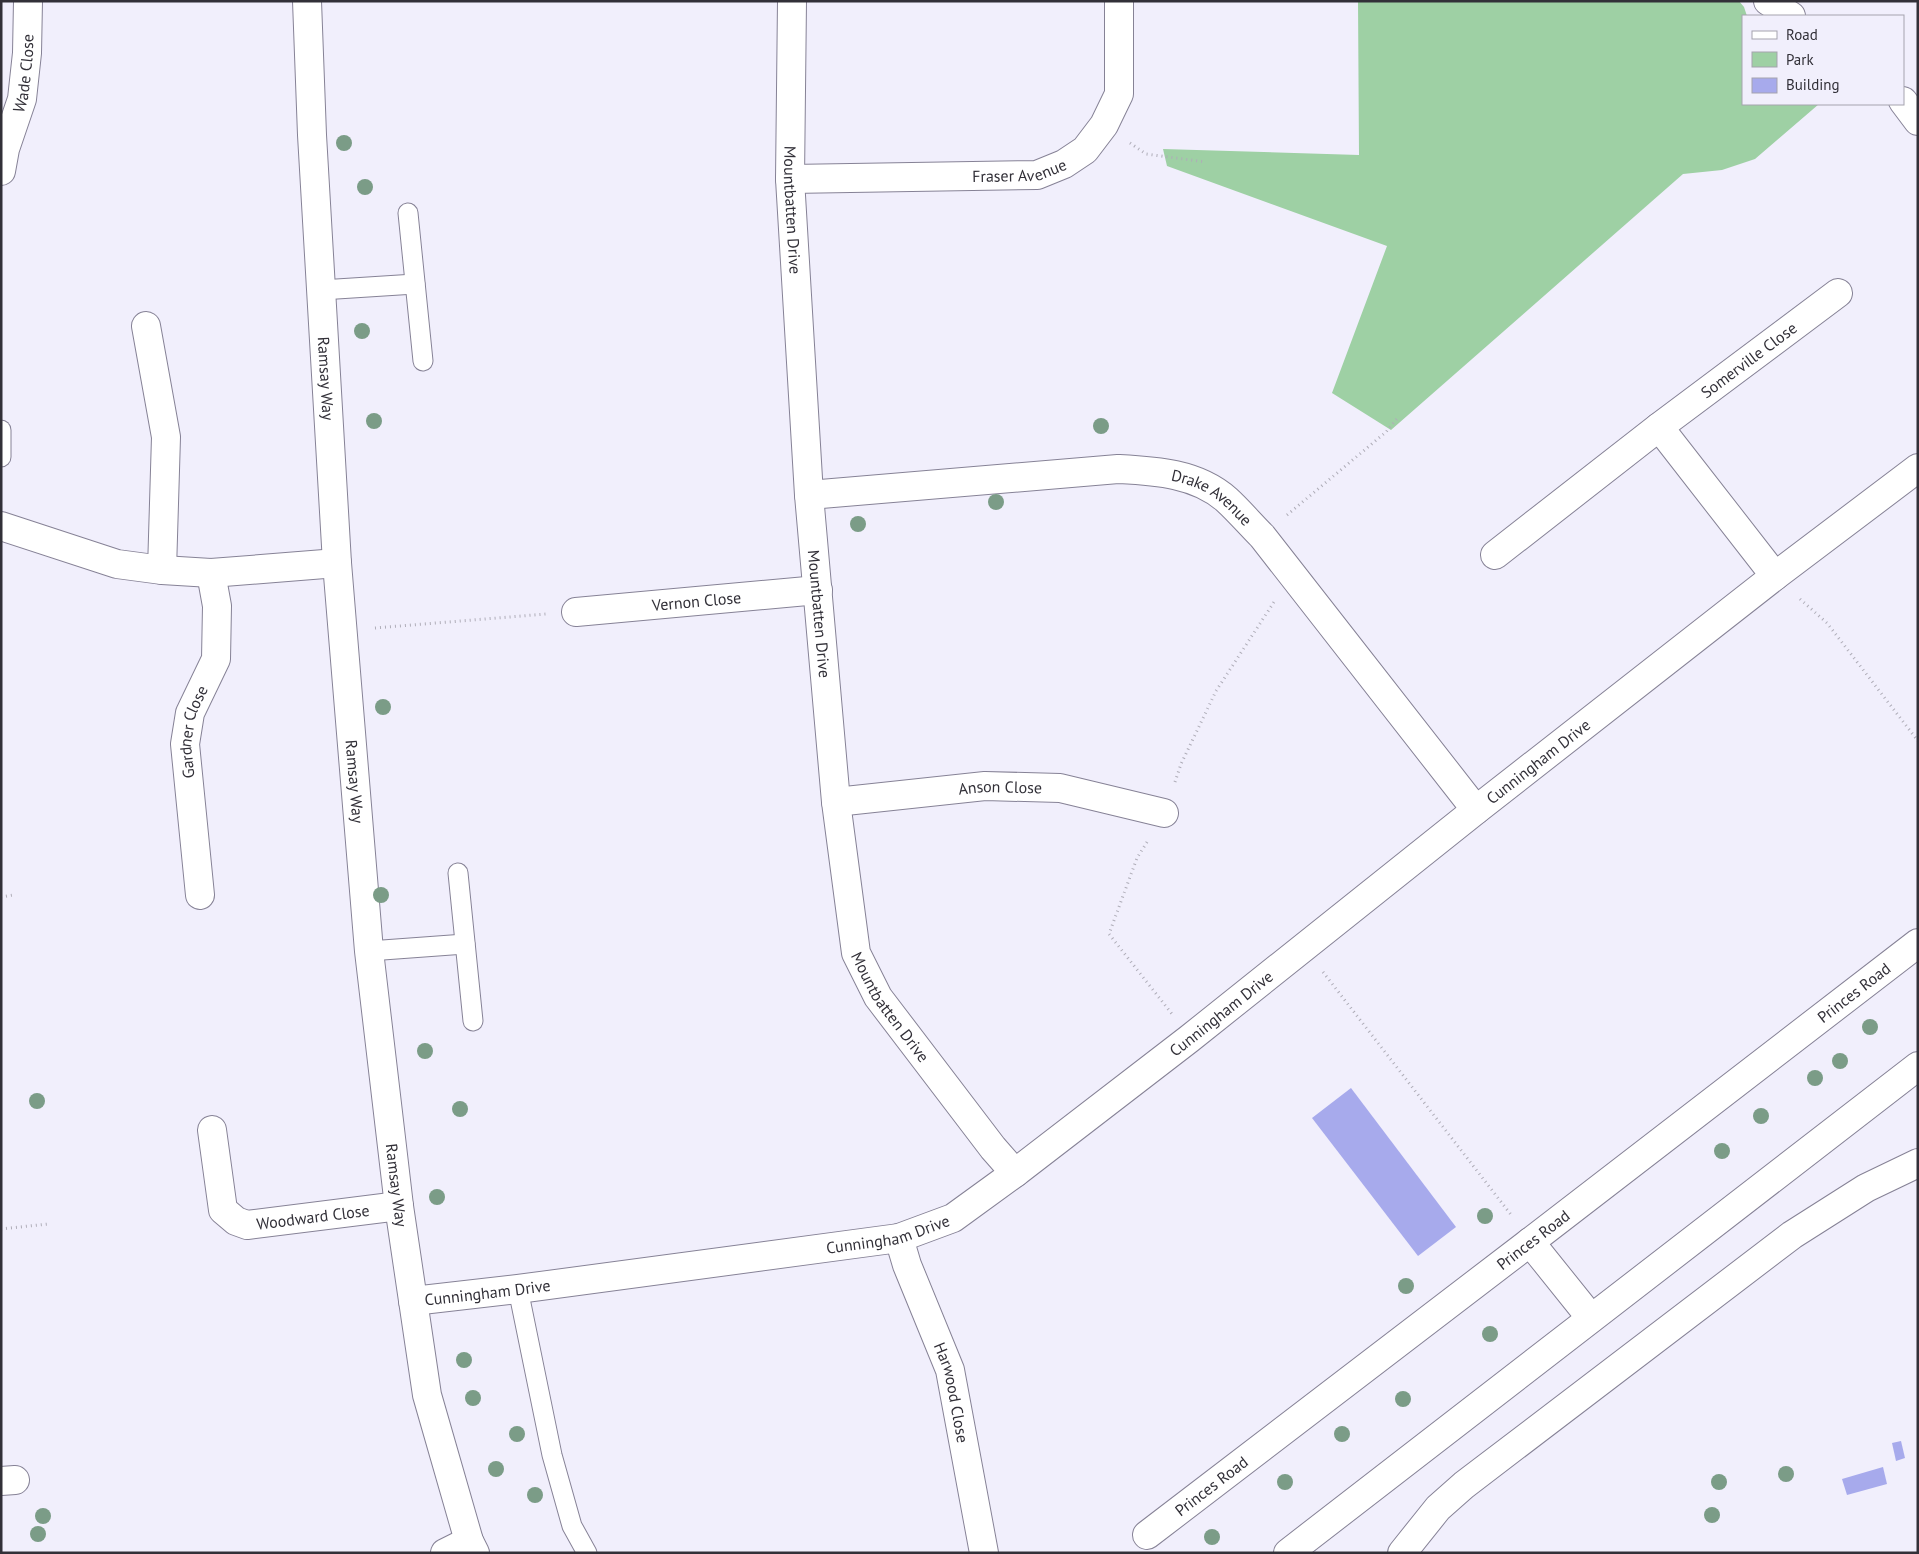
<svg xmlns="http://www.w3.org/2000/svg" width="1919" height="1554" font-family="'PT Sans',sans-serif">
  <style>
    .green { fill: #9ed0a4 }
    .building { fill: #a7aaec }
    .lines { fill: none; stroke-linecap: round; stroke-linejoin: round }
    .service-casing { stroke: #868296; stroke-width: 21 }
    .minor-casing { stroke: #868296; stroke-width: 30 }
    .tertiary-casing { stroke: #868296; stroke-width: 30 }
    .path { stroke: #afadb8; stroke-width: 3; stroke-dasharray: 1 4; stroke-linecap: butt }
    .service { stroke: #fff; stroke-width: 19 }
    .minor { stroke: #fff; stroke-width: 28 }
    .tertiary { stroke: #fff; stroke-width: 28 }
    .tree { fill: #7b9c87 }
    .labels { text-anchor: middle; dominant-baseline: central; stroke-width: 4; stroke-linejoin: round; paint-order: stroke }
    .street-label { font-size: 16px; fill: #323038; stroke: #f1effc }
  </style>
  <rect width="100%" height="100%" fill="#f1effc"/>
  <polygon class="green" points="1358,1 1739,1 1744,7 1747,16 1743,16 1743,104 1819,104 1755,159 1722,170 1683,174 1391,430 1332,393 1387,246 1167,166 1163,149 1359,155"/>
  <g class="building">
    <polygon points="1351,1088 1456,1227 1418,1256 1312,1118"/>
    <polygon points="1901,1441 1905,1458 1896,1461 1892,1443"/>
    <polygon points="1883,1467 1887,1484 1847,1495 1842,1479"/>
  </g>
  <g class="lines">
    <g class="service-casing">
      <g id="service">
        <polyline points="408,213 423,361"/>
        <polyline points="321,290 415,284"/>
        <polyline points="1,430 1,457"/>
        <polyline points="458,873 473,1021"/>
        <polyline points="369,951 465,944"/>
        <polyline points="518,1289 552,1455 572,1526 587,1553"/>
      </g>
    </g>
    <g class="minor-casing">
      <g id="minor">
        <path id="s1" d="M307 1 312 135 337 563 369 951 399 1206 427 1395 469 1541 475 1553"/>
        <path id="s2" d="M792 1 790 179 809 495 836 802 856 953 878 997 993 1148 1015 1173"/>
        <polyline points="1768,1 1791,16"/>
        <polyline points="1903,101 1918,121"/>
        <path id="s3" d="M1 171 5 149 22 99 27 53 28 1"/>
        <path id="s4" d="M790 179 1037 175 1064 164 1085 150 1104 125 1119 94V1"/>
        <polyline points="146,326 166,437 162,570"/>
        <polyline points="1659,427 1775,576"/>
        <path id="s5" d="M809 495 1118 469C1155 471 1197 473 1227 500 1239 511 1250 524 1262 536L1476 810"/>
        <polyline points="1,526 117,564 162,570 211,573 337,563"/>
        <path id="s6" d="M1495 555 1659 427 1838 293"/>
        <path id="s7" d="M576 612 818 590"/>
        <path id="s8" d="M836 802 985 786 1060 788 1164 813"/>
        <path id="s9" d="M200 895 185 744 190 713 216 659 217 606 211 573"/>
        <path id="s10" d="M212 1130 223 1210 236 1221 247 1225 399 1206"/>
        <path id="s11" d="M899 1238 907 1265 950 1370 984 1553"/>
        <polyline points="1530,1242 1591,1318"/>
        <path id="s12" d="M413 1301 518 1289 899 1238 953 1218 1015 1173 1189 1039 1476 810 1775 576 1918 468"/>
        <polyline points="1,1481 15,1480"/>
        <path id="s13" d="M1147 1535 1530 1242 1918 943"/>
        <polyline points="445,1553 469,1541"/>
        <polyline points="1402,1553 1438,1508 1464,1485 1792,1235 1866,1188 1918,1163"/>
      </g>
    </g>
    <g class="tertiary-casing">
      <polyline id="tertiary" points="1288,1553 1918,1066"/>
    </g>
    <g class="path">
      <polyline points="1130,143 1146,154 1206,162"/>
      <polyline points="1287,515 1386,432 1399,416"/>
      <polyline points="1800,599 1827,623 1918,741"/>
      <polyline points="375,628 546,614"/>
      <polyline points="1175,782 1181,764 1216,691 1274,602"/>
      <polyline points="1147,842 1137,858 1109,934 1172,1014"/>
      <polyline points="1,897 13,895"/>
      <polyline points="1323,972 1512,1216"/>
      <polyline points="1,1229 48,1224"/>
    </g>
    <use href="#service" class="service"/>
    <use href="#minor" class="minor"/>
    <use href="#tertiary" class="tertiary"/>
  </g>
  <g class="tree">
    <circle cx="344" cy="143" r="8"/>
    <circle cx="365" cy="187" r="8"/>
    <circle cx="362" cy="331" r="8"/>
    <circle cx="374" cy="421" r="8"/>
    <circle cx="1101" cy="426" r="8"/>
    <circle cx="996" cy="502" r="8"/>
    <circle cx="858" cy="524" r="8"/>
    <circle cx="383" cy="707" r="8"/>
    <circle cx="381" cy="895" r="8"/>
    <circle cx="1870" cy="1027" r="8"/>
    <circle cx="425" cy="1051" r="8"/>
    <circle cx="1840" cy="1061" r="8"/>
    <circle cx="1815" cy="1078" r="8"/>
    <circle cx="37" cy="1101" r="8"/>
    <circle cx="460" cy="1109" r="8"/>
    <circle cx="1761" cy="1116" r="8"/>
    <circle cx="1722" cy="1151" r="8"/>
    <circle cx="437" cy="1197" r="8"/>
    <circle cx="1485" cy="1216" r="8"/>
    <circle cx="1406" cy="1286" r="8"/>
    <circle cx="1490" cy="1334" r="8"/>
    <circle cx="464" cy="1360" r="8"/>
    <circle cx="473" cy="1398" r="8"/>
    <circle cx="1403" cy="1399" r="8"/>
    <circle cx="517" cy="1434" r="8"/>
    <circle cx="1342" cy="1434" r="8"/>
    <circle cx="496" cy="1469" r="8"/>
    <circle cx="1786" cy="1474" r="8"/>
    <circle cx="1285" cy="1482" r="8"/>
    <circle cx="1719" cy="1482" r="8"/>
    <circle cx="535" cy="1495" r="8"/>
    <circle cx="1712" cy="1515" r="8"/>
    <circle cx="43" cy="1516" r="8"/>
    <circle cx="38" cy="1534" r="8"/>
    <circle cx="1212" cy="1537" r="8"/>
  </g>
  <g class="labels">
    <g class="street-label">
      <text stroke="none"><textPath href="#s3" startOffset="101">Wade Close</textPath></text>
      <text stroke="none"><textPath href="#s4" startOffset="230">Fraser Avenue</textPath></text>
      <text stroke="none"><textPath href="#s2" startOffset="209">Mountbatten Drive</textPath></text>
      <text stroke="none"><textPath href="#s6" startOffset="320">Somerville Close</textPath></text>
      <text stroke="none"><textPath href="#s1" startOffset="378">Ramsay Way</textPath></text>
      <text stroke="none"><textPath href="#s5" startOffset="411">Drake Avenue</textPath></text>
      <text stroke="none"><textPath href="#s7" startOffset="121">Vernon Close</textPath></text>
      <text stroke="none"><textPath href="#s2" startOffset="614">Mountbatten Drive</textPath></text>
      <text stroke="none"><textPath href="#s9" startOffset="165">Gardner Close</textPath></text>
      <text stroke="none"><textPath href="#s12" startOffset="1290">Cunningham Drive</textPath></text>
      <text stroke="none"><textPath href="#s1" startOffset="782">Ramsay Way</textPath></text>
      <text stroke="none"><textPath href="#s8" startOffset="165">Anson Close</textPath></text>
      <text stroke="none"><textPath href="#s13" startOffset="891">Princes Road</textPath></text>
      <text stroke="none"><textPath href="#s2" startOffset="1019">Mountbatten Drive</textPath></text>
      <text stroke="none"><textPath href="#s12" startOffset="885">Cunningham Drive</textPath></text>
      <text stroke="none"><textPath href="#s1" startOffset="1188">Ramsay Way</textPath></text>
      <text stroke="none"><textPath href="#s10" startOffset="176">Woodward Close</textPath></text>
      <text stroke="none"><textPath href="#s12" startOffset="480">Cunningham Drive</textPath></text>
      <text stroke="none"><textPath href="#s13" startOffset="486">Princes Road</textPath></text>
      <text stroke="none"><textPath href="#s12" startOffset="75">Cunningham Drive</textPath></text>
      <text stroke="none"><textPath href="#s11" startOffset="164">Harwood Close</textPath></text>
      <text stroke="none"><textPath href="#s13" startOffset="81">Princes Road</textPath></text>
    </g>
  </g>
  <rect width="1919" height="1554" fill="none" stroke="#323038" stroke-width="5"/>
  <rect x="1742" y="15" width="162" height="90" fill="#f1effc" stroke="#a5a3ae"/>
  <rect x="1752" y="31" width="25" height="8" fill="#ffffff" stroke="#a5a3ae"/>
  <text x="1786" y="40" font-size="15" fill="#323038">Road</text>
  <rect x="1752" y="52" width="25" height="15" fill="#9ed0a4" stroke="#a5a3ae"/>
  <text x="1786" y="65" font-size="15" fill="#323038">Park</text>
  <rect x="1752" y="78" width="25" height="15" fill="#a7aaec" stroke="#a5a3ae"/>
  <text x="1786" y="90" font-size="15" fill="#323038">Building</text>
</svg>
